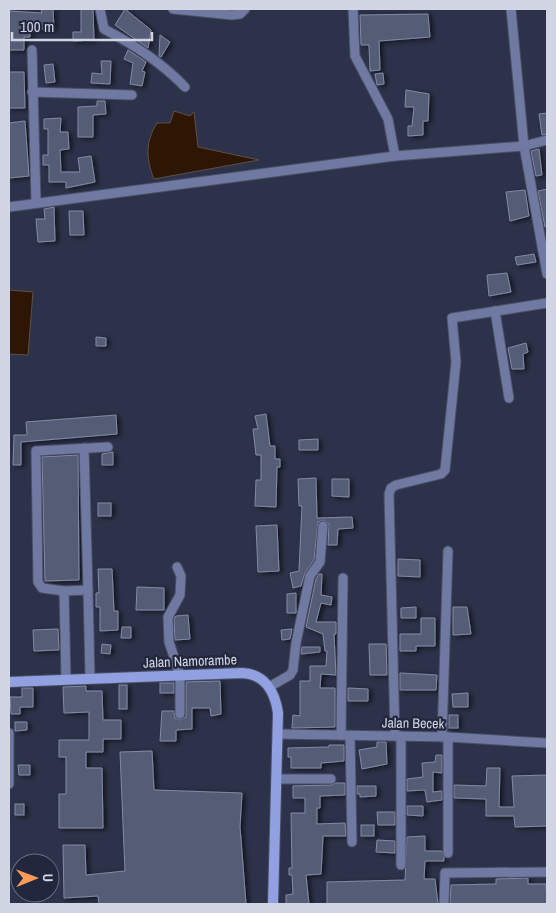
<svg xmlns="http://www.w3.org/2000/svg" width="556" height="913" font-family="'Archivo Narrow',sans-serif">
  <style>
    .water { fill: #2e1604; stroke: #5f4f47 }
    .building { fill: #545b75; stroke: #828aa5; filter: url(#shadow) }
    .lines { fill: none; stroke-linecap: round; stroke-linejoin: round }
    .minor-casing { stroke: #4a4f65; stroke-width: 11 }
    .secondary-casing { stroke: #4a4f65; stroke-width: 12 }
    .minor { stroke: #6f79a2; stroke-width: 9 }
    .secondary { stroke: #90a0e1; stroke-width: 10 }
    .labels { text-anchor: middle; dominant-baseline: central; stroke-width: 4.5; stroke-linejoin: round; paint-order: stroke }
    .street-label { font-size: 14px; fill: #d1d5e4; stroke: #22273e }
  </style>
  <defs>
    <filter id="shadow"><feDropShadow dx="3" dy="1.5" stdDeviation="2.5" flood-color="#0009"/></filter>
  </defs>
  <rect width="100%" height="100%" fill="#2c3249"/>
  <g class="water">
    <path d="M174 111 190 116 194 112 198 147 259 160 154 179C146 159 145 142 157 123H170Z"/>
    <polygon points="9,290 33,292 28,355 9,354"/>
  </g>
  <g class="building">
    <polygon points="41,9 53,9 54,29 30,29 30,37 24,37 24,50 9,50 9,11 42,13"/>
    <polygon points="81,9 93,9 94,40 73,41 73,32 81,32"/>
    <polygon points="125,9 151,30 148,48 115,25"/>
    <polygon points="428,14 430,37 379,41 380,70 370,71 369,45 361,45 360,15"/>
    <polygon points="160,35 170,42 161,57 159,56"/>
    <polygon points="128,50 146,62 142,71 145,72 142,86 130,84 133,63 124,59"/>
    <polygon points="101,61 111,61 110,84 91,83 92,73 102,74"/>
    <polygon points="53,64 55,82 46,83 44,65"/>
    <polygon points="9,72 24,72 25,108 9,108"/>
    <polygon points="383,73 384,84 377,85 375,74"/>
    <polygon points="406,90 429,94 428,121 423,121 423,135 408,136 408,126 412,126 414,107 405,107"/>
    <polygon points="97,101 105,101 106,114 93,115 93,137 78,137 78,107 97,106"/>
    <polygon points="547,113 547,134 542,135 539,114"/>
    <polygon points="61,118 60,132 68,132 69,149 60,150 61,172 80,172 78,158 91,156 95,182 66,188 66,182 49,182 49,165 43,165 43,155 48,155 48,129 44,129 44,119"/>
    <polygon points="25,121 29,176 9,178 9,123"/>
    <polygon points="539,149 542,175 536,176 531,151"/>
    <polygon points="547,189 547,227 545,227 538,191"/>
    <polygon points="525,190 529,216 510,221 506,192"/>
    <polygon points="54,207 55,241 38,242 36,219 45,219 44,209"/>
    <polygon points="69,211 83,211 84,235 70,235"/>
    <polygon points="534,254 536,262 517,265 515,257"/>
    <polygon points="507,273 511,292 489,296 487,275"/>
    <polygon points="96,337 106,338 106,346 96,346"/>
    <polygon points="526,343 528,352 523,354 524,369 512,369 508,348"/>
    <polygon points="266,414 270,446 275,446 275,459 280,459 280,467 277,467 276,507 255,506 256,480 261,480 261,455 256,455 253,429 258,429 255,416"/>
    <polygon points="116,415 117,434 21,442 21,465 13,465 14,435 27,435 26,422"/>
    <polygon points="318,439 318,450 299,450 299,440"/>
    <polygon points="113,452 113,465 102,465 102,454"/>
    <polygon points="78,455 79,580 45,581 42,457"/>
    <polygon points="316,478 317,518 352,517 353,528 338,529 337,545 328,545 329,524 324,520 318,522 314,560 305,573 301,586 293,588 290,573 299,571 302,506 299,506 298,479"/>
    <polygon points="332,479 349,479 349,497 332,496"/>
    <rect x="98" y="503" width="13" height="13"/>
    <polygon points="277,525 279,571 258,572 256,526"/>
    <polygon points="398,559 420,560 420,577 398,576"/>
    <polygon points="98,569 112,569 114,611 118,611 118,630 100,631 100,607 96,607 96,593 99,593"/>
    <polygon points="319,574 322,574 321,595 332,597 331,605 321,603 316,622 336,622 336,634 334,634 336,675 321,674 320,688 335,688 335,727 292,728 293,715 300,716 300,681 310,681 310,666 326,666 327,651 325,651 323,634 306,627 316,579"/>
    <polygon points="137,587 164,588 164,610 136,610"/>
    <polygon points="296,593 296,613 287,613 287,594"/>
    <polygon points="416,607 416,618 401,618 401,608"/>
    <polygon points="453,607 467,607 471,634 453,635"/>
    <polygon points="188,615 190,639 175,640 174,618 176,616"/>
    <polygon points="421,618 435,618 435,646 416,646 416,651 400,651 400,634 421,634"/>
    <polygon points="122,627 131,627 131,638 121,638"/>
    <polygon points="58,629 59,650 34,651 33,630"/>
    <polygon points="292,629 290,639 282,640 281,630"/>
    <polygon points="102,644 111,645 110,654 101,653"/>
    <polygon points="369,644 386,644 387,675 370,675"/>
    <polygon points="302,647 320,647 320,652 301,654"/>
    <polygon points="400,673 437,675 436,690 400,690"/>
    <polygon points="220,681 221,714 211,716 210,708 192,708 192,729 176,730 176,741 160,741 162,711 174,711 175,718 180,720 186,717 186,682"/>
    <rect x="160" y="683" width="14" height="10"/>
    <rect x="119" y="685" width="8" height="24"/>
    <polygon points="86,686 86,691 102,691 103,720 121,720 121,739 103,739 103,752 86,752 86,768 102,768 103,828 59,828 59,794 66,794 66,757 59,757 59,740 89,740 89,712 64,713 63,687"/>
    <polygon points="22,688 33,688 33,707 20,707 20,714 11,714 10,697 22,697"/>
    <polygon points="348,688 368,689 368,701 348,701"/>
    <polygon points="468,693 468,707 453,707 452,694"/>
    <rect x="449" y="715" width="9" height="13"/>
    <polygon points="15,722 27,722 27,730 15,731"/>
    <polygon points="377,742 386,742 387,764 362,769 359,750 377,747"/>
    <polygon points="329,745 344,745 344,761 321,763 321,768 291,768 291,757 288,757 288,748 329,747"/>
    <polygon points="152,751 154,790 242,793 240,827 246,904 99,904 98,896 64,898 63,845 85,845 86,875 125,871 120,752"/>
    <polygon points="436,755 442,755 442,773 433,772 433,792 442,791 442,800 427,802 425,790 407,791 407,779 423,777 422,763 435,762"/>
    <polygon points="18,765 30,765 30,775 19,775"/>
    <polygon points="487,768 500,768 499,807 514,807 512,776 547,775 547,826 515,827 514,816 486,816 486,799 454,798 454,785 486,786"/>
    <polygon points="336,783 345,783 345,795 320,796 320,808 317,808 317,824 345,823 346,836 323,836 321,874 306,875 309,904 286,904 286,895 293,894 292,875 289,875 289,868 292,868 291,813 305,813 305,798 293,798 293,786 331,785"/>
    <polygon points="357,786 376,786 376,796 360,797 360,794 357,794"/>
    <rect x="15" y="804" width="9" height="11"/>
    <polygon points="407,806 423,806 423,816 407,815"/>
    <polygon points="377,812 395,812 395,825 378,825"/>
    <rect x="361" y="825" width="13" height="11"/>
    <polygon points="425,836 425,851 442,851 444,857 444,861 425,861 424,879 435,879 438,904 327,904 327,882 405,880 407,837"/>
    <polygon points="377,840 395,841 395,853 376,852"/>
    <polygon points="528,878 528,884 546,884 547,904 450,904 451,885 496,884 496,879"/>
  </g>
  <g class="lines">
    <g class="minor-casing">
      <g id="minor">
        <path d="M100 9 104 29C133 44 162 63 185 87"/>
        <polyline points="173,9 232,15 240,14 245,9"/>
        <polyline points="353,9 355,56 388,119 395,156"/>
        <polyline points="511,9 524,146 547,274"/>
        <polyline points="32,50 36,202"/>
        <polyline points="32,92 132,95"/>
        <polyline points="9,207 395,156 524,146 547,140"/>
        <polyline points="495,311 509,398"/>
        <polyline points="84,448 88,590 64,591 42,588 38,582 36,451 108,447"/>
        <polyline points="177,567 181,576 180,595 168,617 169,642 180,675 180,714"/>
        <polyline points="88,590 90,678"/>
        <polyline points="64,591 66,679"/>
        <polyline points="269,687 290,675 293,670 296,643 310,576 320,562 323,526"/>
        <polyline points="9,733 9,784"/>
        <polyline points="278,734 448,737 547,743"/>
        <polyline points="341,735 343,578"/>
        <polyline points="350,736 352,842"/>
        <polyline points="395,736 389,494 391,488 396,485 441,474 445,470 456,362 452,318 547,303"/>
        <polyline points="442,737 448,551"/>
        <polyline points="448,737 448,853"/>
        <polyline points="277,779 331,779"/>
        <polyline points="401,865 401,736"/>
        <polyline points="444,904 445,873 547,872"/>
      </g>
    </g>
    <g class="secondary-casing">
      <path id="secondary" d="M9 682 242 673C265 674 275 692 278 713L273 904"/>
    </g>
    <use href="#minor" class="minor"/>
    <use href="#secondary" class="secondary"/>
  </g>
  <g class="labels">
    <g class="street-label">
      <text transform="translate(190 661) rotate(-2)">Jalan Namorambe</text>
      <text transform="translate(413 723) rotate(1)">Jalan Becek</text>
    </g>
  </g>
  <rect width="556" height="913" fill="none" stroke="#d1d5e4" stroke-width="20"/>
  <g transform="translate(35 878) rotate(89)"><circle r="24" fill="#22273e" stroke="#686d80"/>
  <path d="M0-4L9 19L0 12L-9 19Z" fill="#fe9c57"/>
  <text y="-8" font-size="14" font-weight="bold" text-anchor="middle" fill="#d1d5e4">U</text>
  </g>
  <path d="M12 32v8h140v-8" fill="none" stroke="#d1d5e4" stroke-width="2.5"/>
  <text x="20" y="32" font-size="15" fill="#d1d5e4" stroke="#22273e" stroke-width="4" paint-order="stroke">100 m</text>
</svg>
